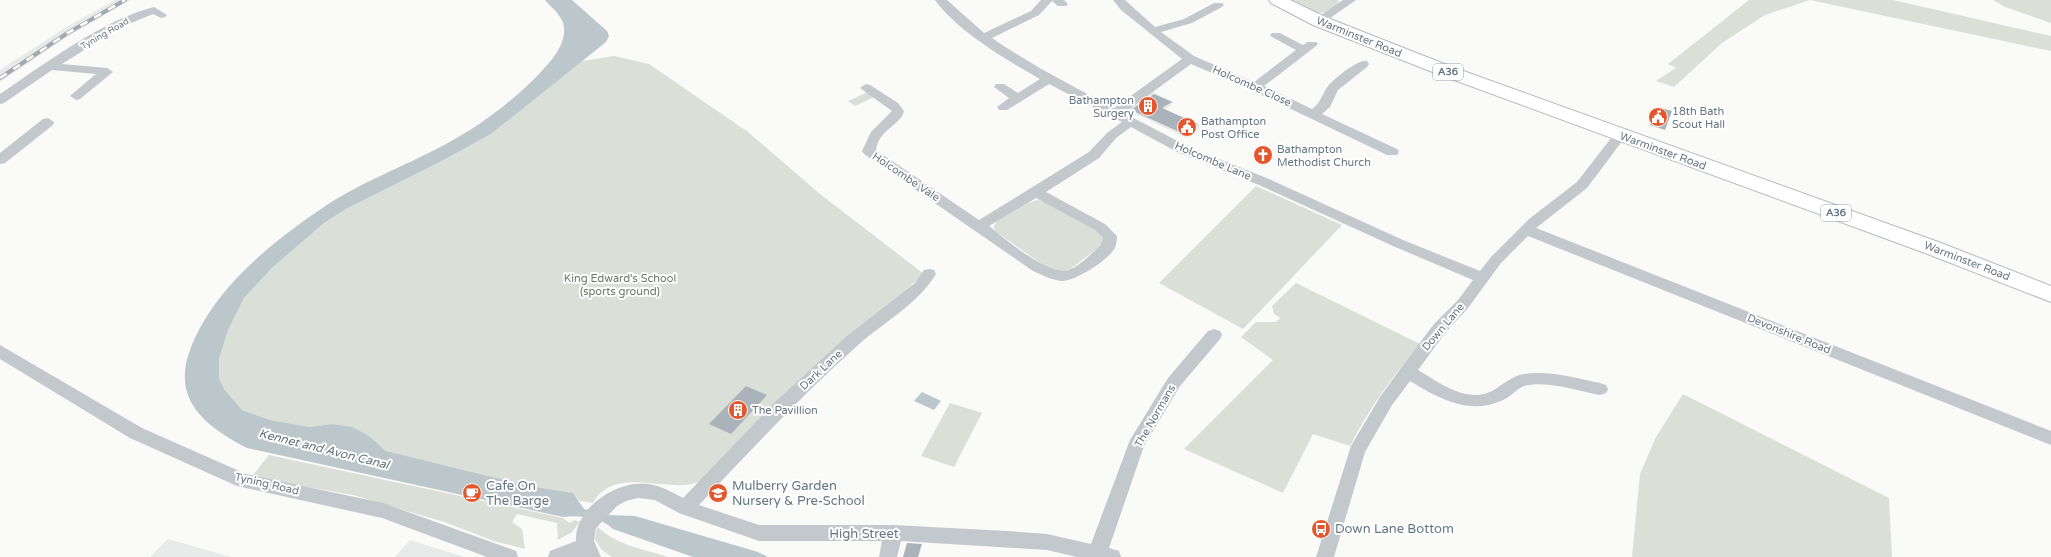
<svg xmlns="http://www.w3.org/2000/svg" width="2051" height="557" font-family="'Varela Round',sans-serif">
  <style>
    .built { fill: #e8e9e9 }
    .green { fill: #dadfd7 }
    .water { fill: #bbc7cb }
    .building { fill: #aab3b9 }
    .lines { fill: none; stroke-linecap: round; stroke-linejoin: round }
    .highway-casing { stroke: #b4b9bd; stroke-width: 2 }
    .street { fill: #c3c8cc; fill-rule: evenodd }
    .highway { fill: #fff; fill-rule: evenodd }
    .rail-casing { stroke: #a2aab0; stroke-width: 4 }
    .rail { stroke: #fff; stroke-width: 2.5; stroke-dasharray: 8; stroke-linecap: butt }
    .labels { text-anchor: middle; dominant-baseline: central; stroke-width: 4; stroke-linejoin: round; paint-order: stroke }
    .far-street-label { font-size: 9px; fill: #657683; stroke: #fff }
    .shield { fill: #fff; stroke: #939fa8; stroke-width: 1 }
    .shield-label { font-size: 10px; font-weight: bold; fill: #657683 }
    .street-label { font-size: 11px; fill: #657683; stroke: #fff }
    .poi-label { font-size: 11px; fill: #657683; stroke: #fff; text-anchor: start }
    .park-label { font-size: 11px; fill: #687a64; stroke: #fff }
    .water-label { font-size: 12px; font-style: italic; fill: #60757c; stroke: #fff }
    .near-poi-label { font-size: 13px; fill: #657683; stroke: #fff; text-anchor: start }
    .near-street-label { font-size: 13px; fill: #657683; stroke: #fff }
  </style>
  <rect width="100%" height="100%" fill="#fafaf8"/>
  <g class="built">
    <polygon points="115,0 130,0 65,38 0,82 0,70 68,26"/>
    <polygon points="1152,92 1174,102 1165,110 1201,126 1187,138 1128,110"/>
    <polygon points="168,539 231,557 150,557"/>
    <polygon points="410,540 464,557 395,557"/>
  </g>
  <g class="green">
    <path d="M1286 0H1338L1339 1C1327 24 1303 7 1286 0Z"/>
    <polygon points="1749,0 1893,0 2051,36 2051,51 1810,0 1765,15 1722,43 1674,87 1656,81 1676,68 1668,64"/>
    <polygon points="1993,0 2051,0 2051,23 2005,7"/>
    <path d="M614 56 649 64 748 132 820 194 924 274 850 339 711 478C702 480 693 485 684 485 654 487 611 470 593 503L580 501 572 493 530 486 386 451 369 436 331 424 310 427 270 420 242 410 224 389 219 378V359L228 330 244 298 272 268 324 223 346 209 438 163 491 134 582 61Z"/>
    <polygon points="868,92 876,96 855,106 848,101"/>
    <polygon points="1256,186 1342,225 1243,329 1159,283"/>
    <polygon points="1037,200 1046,202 1097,229 1104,237 1102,245 1069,270 1058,272 1046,267 995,231 994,226 997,221 1028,203"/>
    <path d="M1296 283 1420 344C1392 377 1370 407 1350 446L1313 434 1283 493 1184 449 1273 360 1241 337 1256 322H1276L1280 318 1274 314 1272 306Z"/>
    <polygon points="1683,394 1889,498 1892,557 1632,557 1640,474 1656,437"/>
    <polygon points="950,403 982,413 954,467 921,456"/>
    <polygon points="269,455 563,518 569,523 575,520 580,522 572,532 558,540 557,523 517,514 512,522 522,529 525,549 494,541 444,522 353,495 256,478 253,475"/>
    <path d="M597 526C615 545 644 549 668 557H612L602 550 595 540Z"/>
  </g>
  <g class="water">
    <path d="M545 0H572L607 31 609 36 606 42 491 134 438 163 346 209 324 223 272 268 244 298 228 330 219 359V378L224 389 242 410 270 420 310 427 331 424 352 427 369 436 386 451 530 486 573 493 584 509 609 515 635 516 758 552 768 557H693L613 529C601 517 579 515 563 517L247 448C207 427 171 401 190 350 212 291 267 246 318 211 357 183 404 167 446 144 480 126 513 101 540 73 551 61 566 45 564 27 563 16 551 7 545 0Z"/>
    <polygon points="922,392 941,401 934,410 914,401"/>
  </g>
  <g class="building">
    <polygon points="1154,94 1172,102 1162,108 1198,124 1186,135 1131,110"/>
    <polygon points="1658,107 1672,111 1665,130 1650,125"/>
    <polygon points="746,386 767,395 731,434 709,424"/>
    <polygon points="907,543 922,544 918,557 903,557"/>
  </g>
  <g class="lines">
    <g class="highway-casing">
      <polygon id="highway" points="1269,0 1290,0 1325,17 1447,65 1941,243 2051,286 2051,302 1925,253 1435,73 1313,25 1271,3"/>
    </g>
    <g class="street">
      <path d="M935 0H947L984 33 1031 11 1041 0H1064L1068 4 1066 6H1058L1052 1 1039 15 992 38C1031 65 1073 86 1114 108L1182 59 1121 10 1113 0H1125L1155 27 1184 19 1214 3H1222L1224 5 1222 7 1192 23 1161 32 1194 56 1254 82 1296 50 1272 37 1270 35 1272 33H1280L1303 45 1308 42H1316L1318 44 1316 46 1264 86 1312 109C1321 103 1322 94 1328 86 1334 79 1358 59 1367 61L1369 64 1367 67 1338 90 1330 107 1322 114 1397 149 1399 152 1397 155H1387L1251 90 1191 64 1124 113 1189 147 1269 179 1403 240 1480 271 1491 257 1529 219 1577 182 1615 133H1625L1626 136 1587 188 1536 228 2051 431V445L1528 236 1501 263 1468 308 1446 332 1418 370C1438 382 1467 404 1492 391 1503 385 1511 376 1524 374 1549 370 1575 378 1600 383L1606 385 1608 389 1606 393 1600 395C1579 391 1545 380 1524 386 1516 389 1510 398 1501 401 1468 415 1438 398 1410 381L1392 405 1365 452 1334 557H1316L1351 446 1380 397 1401 368 1434 324 1458 300 1473 280 1393 246 1259 185 1179 153 1131 127 1116 138 1099 158 1046 192 1105 224 1117 236C1117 240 1116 245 1115 248 1108 260 1076 281 1062 281 1052 280 1042 275 1033 271L864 154 862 151 871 132 892 111 860 88 866 84 870 85 898 103 904 111C901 125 879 129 876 150L979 220 1089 152 1107 133 1122 122 1049 84 1007 110H999L997 107 1009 98 994 87 996 84H1004L1018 93 1040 79C1007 60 958 32 935 0ZM1036 198 1095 230 1103 237 1101 245C1092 253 1081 265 1069 270 1049 277 1004 238 989 226Z"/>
      <polygon points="1343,0 1356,0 1323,23 1315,23 1313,21 1315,19"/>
      <path d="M154 7 167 15 165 17 161 18 153 14 119 28 62 64 107 68 113 72 80 99 76 100 70 96 96 74 52 70 4 103 0 104V94C43 65 104 19 154 7Z"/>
      <polygon points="48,118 54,122 53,125 5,163 0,164 0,153 43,119"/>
      <path d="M929 269 934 270 936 274C918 304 884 322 858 345 802 395 751 450 699 505L759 525H893L1007 531 1047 534 1091 544 1130 440 1168 378 1208 331 1214 329 1220 331 1222 335 1220 339 1180 386 1144 446 1109 548 1119 551 1121 557H1077L1047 550 901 541 897 557H879L882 541H759L679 513 655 500 638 498 626 501 617 506 596 528 594 541 601 557H548L550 551 576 541C574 508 618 479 649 484 661 486 672 492 683 498L774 403 847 336 915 283 924 270Z"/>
      <polygon points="0,345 142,428 246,474 383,503 516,551 518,557 487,557 382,518 237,486 130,438 0,359"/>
    </g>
    <use href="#highway" class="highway"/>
    <g class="rail-casing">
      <polyline id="rail" points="0,78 66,34 125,0"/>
    </g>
    <use href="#rail" class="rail"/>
  </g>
  <defs>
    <g id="building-disc" transform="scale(1)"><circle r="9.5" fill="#e4572e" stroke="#fff"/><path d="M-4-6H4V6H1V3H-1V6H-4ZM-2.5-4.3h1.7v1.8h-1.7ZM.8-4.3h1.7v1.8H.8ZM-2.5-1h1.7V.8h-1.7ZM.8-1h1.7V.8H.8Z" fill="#fff"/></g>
    <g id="civic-disc" transform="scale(1)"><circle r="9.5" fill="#e4572e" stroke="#fff"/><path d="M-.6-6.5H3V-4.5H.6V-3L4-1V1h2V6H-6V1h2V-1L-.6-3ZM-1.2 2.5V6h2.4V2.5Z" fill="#fff"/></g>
    <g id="church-disc" transform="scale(1)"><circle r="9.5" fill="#e4572e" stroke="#fff"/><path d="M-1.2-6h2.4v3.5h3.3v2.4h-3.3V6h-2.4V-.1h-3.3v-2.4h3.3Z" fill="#fff"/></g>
    <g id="cafe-disc" transform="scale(1)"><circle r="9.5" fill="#e4572e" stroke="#fff"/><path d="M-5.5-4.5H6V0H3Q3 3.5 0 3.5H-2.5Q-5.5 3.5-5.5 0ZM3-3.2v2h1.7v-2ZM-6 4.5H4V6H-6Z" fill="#fff"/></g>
    <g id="school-disc" transform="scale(1)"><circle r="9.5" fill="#e4572e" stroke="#fff"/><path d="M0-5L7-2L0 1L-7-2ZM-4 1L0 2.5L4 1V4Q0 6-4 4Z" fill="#fff"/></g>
    <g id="bus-disc" transform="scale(1)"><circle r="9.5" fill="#e4572e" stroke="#fff"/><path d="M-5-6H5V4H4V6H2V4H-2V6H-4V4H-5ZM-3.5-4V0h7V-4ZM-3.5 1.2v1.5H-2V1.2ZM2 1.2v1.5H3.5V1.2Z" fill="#fff"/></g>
  </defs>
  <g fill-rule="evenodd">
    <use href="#building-disc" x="1148" y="106"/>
    <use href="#civic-disc" x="1658" y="117"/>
    <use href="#civic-disc" x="1187" y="127"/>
    <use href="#church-disc" x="1263" y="155"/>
    <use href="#building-disc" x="738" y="410"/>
    <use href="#cafe-disc" x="472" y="493"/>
    <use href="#school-disc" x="718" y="493"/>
    <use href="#bus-disc" x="1321" y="529"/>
  </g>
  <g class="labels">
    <g class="far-street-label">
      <text transform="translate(105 34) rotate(-30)">Tyning Road</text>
    </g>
    <g class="shield">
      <rect x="1433" y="64" width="30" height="16" rx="3"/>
      <rect x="1821" y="205" width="30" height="16" rx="3"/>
    </g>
    <g class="shield-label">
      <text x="1448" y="72">A36</text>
      <text x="1836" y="213">A36</text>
    </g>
    <g class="street-label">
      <text transform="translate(1359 37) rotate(22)">Warminster Road</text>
      <text transform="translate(1252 86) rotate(24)">Holcombe Close</text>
      <text transform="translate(1663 151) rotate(20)">Warminster Road</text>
      <text transform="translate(1213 161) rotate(23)">Holcombe Lane</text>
      <text transform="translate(906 177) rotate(34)">Holcombe Vale</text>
      <text transform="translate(1967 261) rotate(21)">Warminster Road</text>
      <text transform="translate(1443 327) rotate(-50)">Down Lane</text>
      <text transform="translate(1789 334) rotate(22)">Devonshire Road</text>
      <text transform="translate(821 370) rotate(-43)">Dark Lane</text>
      <text transform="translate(1155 416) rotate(-60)">The Normans</text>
      <text transform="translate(267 484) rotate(13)">Tyning Road</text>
    </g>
    <g class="poi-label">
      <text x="1134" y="100" text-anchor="end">Bathampton<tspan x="1134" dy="13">Surgery</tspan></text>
      <text x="1672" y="111">18th Bath<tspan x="1672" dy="13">Scout Hall</tspan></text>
      <text x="1201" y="121">Bathampton<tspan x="1201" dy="13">Post Office</tspan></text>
      <text x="1277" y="149">Bathampton<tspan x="1277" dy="13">Methodist Church</tspan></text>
      <text x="752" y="410">The Pavillion</text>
    </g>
    <g class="park-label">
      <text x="620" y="278">King Edward's School<tspan x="620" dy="13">(sports ground)</tspan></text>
    </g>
    <g class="water-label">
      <text transform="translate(324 449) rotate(14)">Kennet and Avon Canal</text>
    </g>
    <g class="near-poi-label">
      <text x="486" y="486">Cafe On<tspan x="486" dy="15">The Barge</tspan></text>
      <text x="732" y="486">Mulberry Garden<tspan x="732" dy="15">Nursery &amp; Pre-School</tspan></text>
      <text x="1335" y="529">Down Lane Bottom</text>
    </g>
    <g class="near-street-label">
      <text x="864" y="534">High Street</text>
    </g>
  </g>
</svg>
